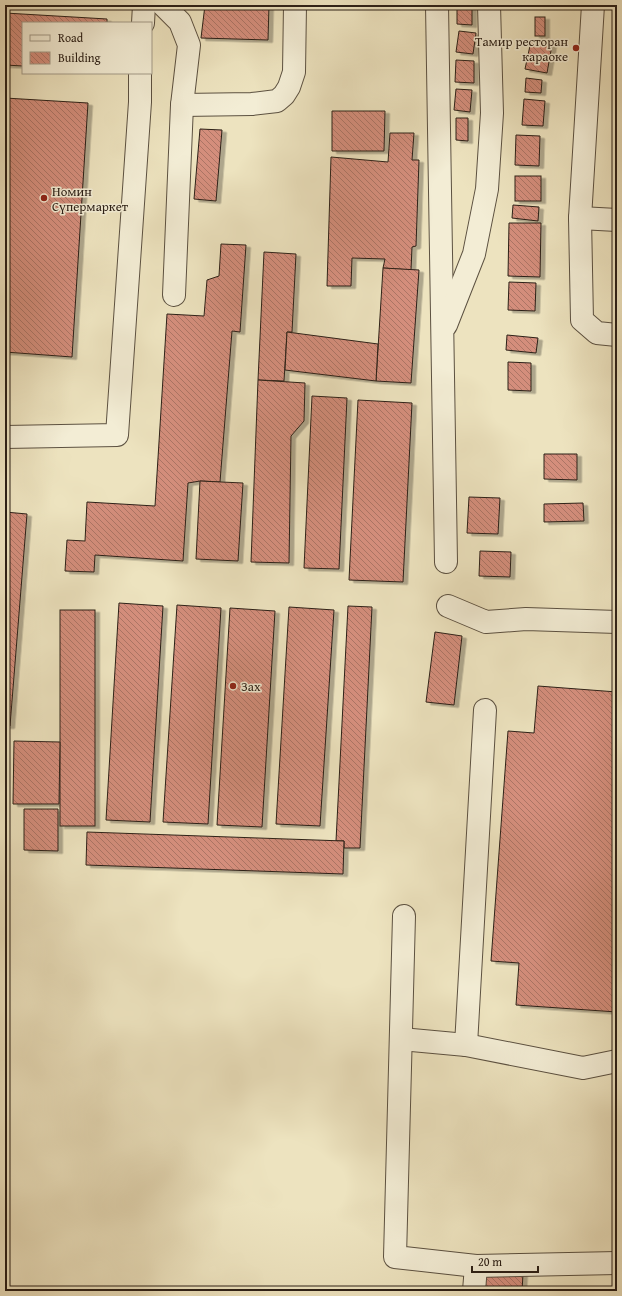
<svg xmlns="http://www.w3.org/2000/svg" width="622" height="1296" font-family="'Gentium Book Plus',serif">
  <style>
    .building { fill: url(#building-back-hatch); stroke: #2c2017; filter: url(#shadow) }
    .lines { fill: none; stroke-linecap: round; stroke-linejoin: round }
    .minor-casing { stroke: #5c5141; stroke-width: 24 }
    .minor { stroke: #f3edd5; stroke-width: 22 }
    .poi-dot { fill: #8f2418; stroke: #f3edd5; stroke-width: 1.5 }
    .labels { text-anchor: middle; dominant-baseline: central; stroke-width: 3; stroke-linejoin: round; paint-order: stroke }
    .poi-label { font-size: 13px; fill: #2c2017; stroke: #f3edd5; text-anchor: start }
  </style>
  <defs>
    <pattern id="building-back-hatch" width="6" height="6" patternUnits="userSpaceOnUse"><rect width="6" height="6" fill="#d48e7c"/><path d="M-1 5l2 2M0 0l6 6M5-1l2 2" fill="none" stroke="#ac7465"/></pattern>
    <filter id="shadow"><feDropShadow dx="4.5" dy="2.5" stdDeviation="0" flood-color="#0004"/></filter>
  </defs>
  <rect width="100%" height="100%" fill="#ede3bf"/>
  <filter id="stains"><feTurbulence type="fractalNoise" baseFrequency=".005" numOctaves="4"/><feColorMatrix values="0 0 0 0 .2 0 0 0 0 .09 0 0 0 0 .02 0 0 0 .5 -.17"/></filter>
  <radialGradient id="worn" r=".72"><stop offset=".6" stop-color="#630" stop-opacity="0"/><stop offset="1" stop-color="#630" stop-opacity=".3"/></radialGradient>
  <g class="building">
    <polygon points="205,5 269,5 268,40 201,38"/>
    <polygon points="457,5 472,5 472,25 457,24"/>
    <polygon points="5,13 107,19 107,23 23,23 23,66 5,65"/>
    <rect x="535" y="17" width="10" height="19"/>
    <polygon points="459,31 476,33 473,54 456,52"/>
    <polygon points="531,41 552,45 547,73 525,69"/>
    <polygon points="456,60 474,61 474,83 455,82"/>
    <polygon points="526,78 542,80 541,93 525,92"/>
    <polygon points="456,89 472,90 470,112 454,110"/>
    <polygon points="5,98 88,103 72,357 5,352"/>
    <polygon points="524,99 545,101 543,126 522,125"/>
    <polygon points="617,109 617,186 613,186"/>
    <polygon points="332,111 385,111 384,151 332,151"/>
    <polygon points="456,118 468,118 468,141 456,140"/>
    <polygon points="200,129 222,130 216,201 194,199"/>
    <polygon points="390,133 414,133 412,160 419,160 416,246 412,247 411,270 383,268 385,259 352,258 351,286 327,286 331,157 388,162"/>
    <polygon points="516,135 540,136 539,166 515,165"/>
    <rect x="515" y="176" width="26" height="25"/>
    <polygon points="513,205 539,207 538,221 512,218"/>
    <polygon points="509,223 541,223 540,277 508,276"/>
    <polygon points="221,244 246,245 240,332 232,331 220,482 200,481 188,483 183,561 95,555 94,572 65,571 67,540 85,541 87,502 155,506 167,314 204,316 207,280 219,276"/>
    <polygon points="264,252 296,254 292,332 287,332 284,381 258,380"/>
    <polygon points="383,268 419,270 411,383 376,381"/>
    <polygon points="509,282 536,283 535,311 508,310"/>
    <polygon points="287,332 378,344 376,381 285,370"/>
    <polygon points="507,335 538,338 536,353 506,350"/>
    <polygon points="508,362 531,363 531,391 508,390"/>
    <polygon points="258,380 305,383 304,421 291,436 289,563 251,562"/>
    <polygon points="312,396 347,398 339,569 304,568"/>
    <polygon points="358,400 412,403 403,582 349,580"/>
    <polygon points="544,454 577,454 577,480 544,479"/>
    <polygon points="200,481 243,483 238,561 196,559"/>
    <polygon points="469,497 500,498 498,534 467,533"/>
    <polygon points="583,503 584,521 544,522 544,504"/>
    <polygon points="5,512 27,514 10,726 5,726"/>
    <polygon points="480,551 511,552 510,577 479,576"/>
    <polygon points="119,603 163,606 150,822 106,820"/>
    <polygon points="177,605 221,608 208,824 163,822"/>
    <polygon points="348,606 372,607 360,848 344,848 344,841 336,841"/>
    <polygon points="289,607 334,610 320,826 276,824"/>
    <polygon points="230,608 275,611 262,827 217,825"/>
    <rect x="60" y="610" width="35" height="216"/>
    <polygon points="435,632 462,636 454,705 426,702"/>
    <polygon points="538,686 617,692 617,1012 516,1005 519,963 491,961 508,731 534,733"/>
    <polygon points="14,741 60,742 59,804 13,804"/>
    <polygon points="24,809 58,809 58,851 24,850"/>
    <polygon points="87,832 344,841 343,874 86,865"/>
    <polygon points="523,1274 522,1291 483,1291 483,1276"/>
  </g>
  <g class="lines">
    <g class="minor-casing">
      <g id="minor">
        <polyline points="163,5 180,22 189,45 182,105 174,295"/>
        <polyline points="437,5 446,562"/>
        <polyline points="593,5 580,218 582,320 597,333 617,335"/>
        <polyline points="143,23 144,5"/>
        <polyline points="182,105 252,104 277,101 284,95 289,87 294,72 295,5"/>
        <polyline points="580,218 617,220"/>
        <polyline points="446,325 474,254 487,189 492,113 489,5"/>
        <polyline points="5,437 117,435 140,102 140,73"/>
        <polyline points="448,606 486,622 526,619 617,622"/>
        <polyline points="404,916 395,1257 476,1266 617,1263"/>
        <polyline points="401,1039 466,1045 583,1068 617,1061"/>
        <polyline points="466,1045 485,710"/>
        <polyline points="474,1291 476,1266"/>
      </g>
    </g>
    <use href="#minor" class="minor"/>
  </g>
  <g class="poi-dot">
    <circle cx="576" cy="48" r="4"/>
    <circle cx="44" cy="198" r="4"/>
    <circle cx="233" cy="686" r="4"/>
  </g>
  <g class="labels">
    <g class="poi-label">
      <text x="568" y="41" text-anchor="end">Тамир ресторан<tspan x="568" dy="15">караоке</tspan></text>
      <text x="52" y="191">Номин<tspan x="52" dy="15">Сүпермаркет</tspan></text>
      <text x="241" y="686">Зах</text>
    </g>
  </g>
  <rect width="622" height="1296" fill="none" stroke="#ede3bf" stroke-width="20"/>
  <rect x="6" y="6" width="610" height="1284" fill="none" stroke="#2c2017" stroke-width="2"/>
  <rect x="10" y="10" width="602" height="1276" fill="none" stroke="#2c2017"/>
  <rect x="22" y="22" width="130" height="52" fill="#f3edd5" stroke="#a39b89"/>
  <rect x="30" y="35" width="20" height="6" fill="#f3edd5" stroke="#a39b89"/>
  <text x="58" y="42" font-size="12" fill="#2c2017">Road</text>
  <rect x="30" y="52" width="20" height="12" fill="url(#building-back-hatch)" stroke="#a39b89"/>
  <text x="58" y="62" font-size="12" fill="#2c2017">Building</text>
  <path d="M472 1266v6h66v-6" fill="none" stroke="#2c2017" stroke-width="2"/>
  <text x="478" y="1266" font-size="12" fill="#2c2017" stroke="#f3edd5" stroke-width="3" paint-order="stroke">20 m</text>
  <rect width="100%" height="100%" filter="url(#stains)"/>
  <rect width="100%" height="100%" fill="url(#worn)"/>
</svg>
